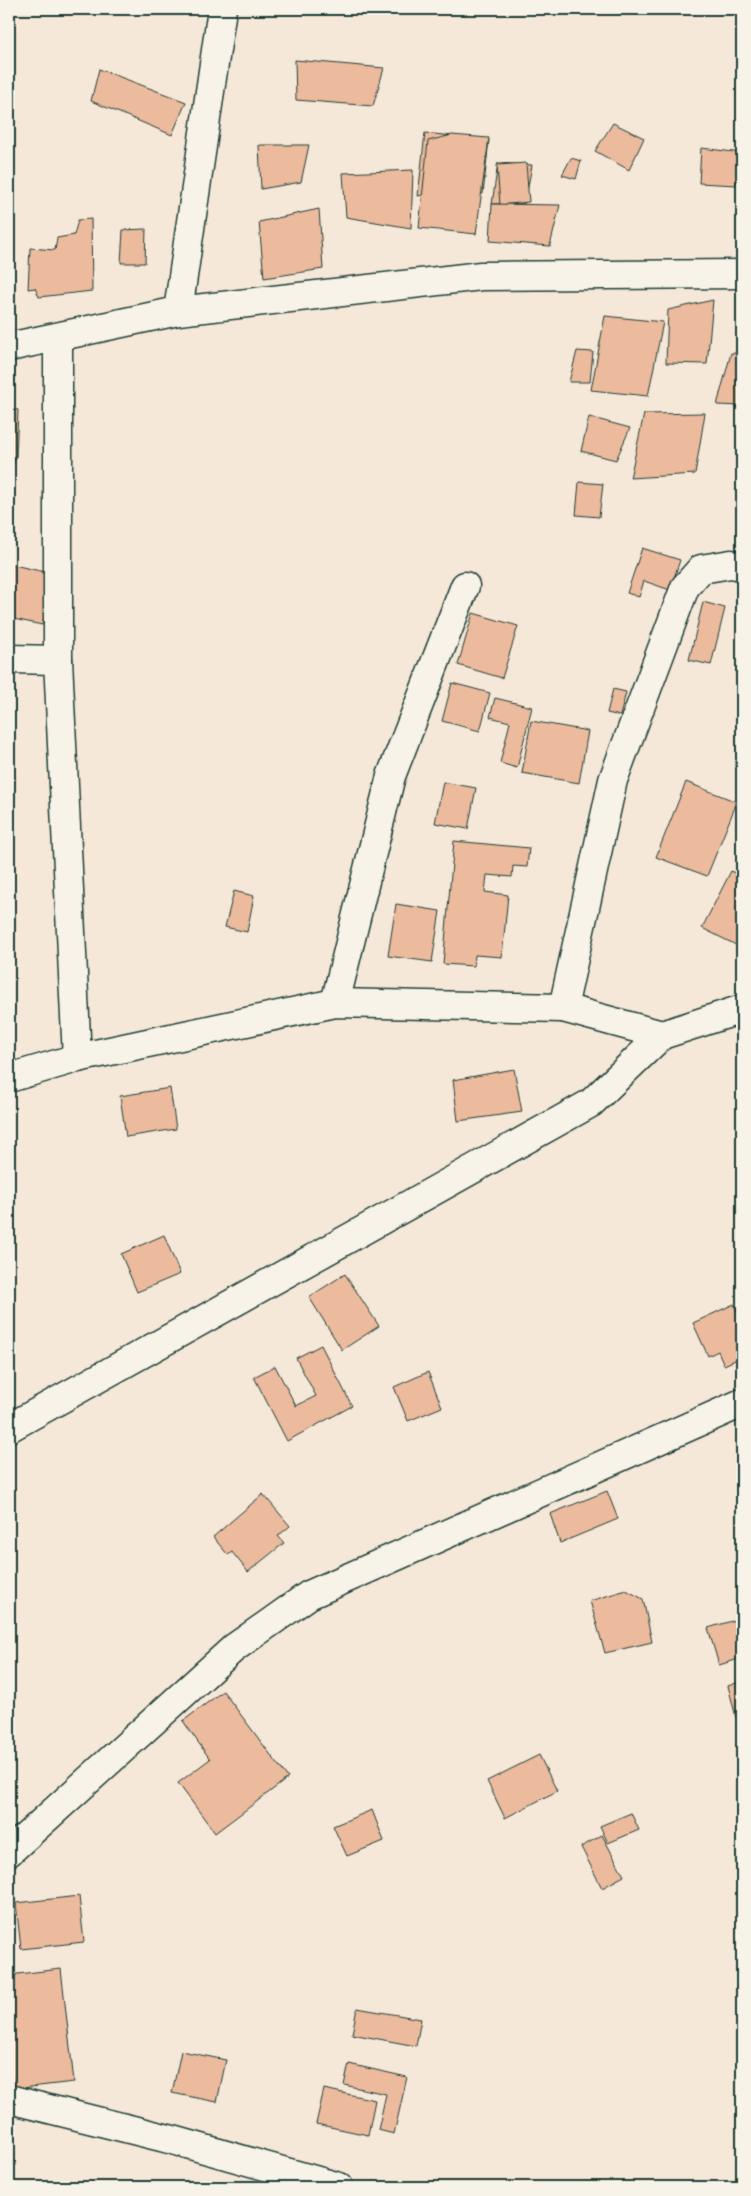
<svg xmlns="http://www.w3.org/2000/svg" width="751" height="2196" font-family="Kalam,sans-serif">
  <style>
    .building { fill: #ecba9d; stroke: #1f3d34 }
    .lines { fill: none; stroke-linecap: round; stroke-linejoin: round }
    .minor-casing { stroke: #1f3d34; stroke-width: 31 }
    .path { stroke: #1f3d34; stroke-width: 3; stroke-dasharray: 5 4; stroke-linecap: butt }
    .minor { stroke: #f7f3e8; stroke-width: 28 }
  </style>
  <rect width="100%" height="100%" fill="#f5e8d9"/>
  <filter id="ink" filterUnits="userSpaceOnUse"><feTurbulence type="fractalNoise" baseFrequency=".02" numOctaves="2"/><feDisplacementMap in="SourceGraphic" scale="10" xChannelSelector="R" yChannelSelector="G"/><feConvolveMatrix kernelMatrix="1 2 1 2 8 2 1 2 1" color-interpolation-filters="sRGB"/></filter>
  <g filter="url(#ink)">
    <g class="building">
      <polygon points="295,60 384,68 373,106 296,100"/>
      <polygon points="99,69 186,102 172,135 91,101"/>
      <polygon points="613,123 644,138 629,170 595,151"/>
      <polygon points="425,133 489,140 483,194 466,192 470,159 443,156 439,192 418,196"/>
      <polygon points="452,135 489,138 476,234 419,228 428,141"/>
      <polygon points="259,145 309,145 301,182 261,189"/>
      <polygon points="701,148 742,153 736,185 699,183"/>
      <polygon points="571,158 581,161 576,179 562,175"/>
      <polygon points="498,163 532,165 525,203 492,204"/>
      <polygon points="526,163 529,202 500,205 497,165"/>
      <polygon points="413,170 411,228 346,217 343,173"/>
      <polygon points="492,204 560,205 550,246 490,241"/>
      <polygon points="319,209 323,269 264,278 259,222"/>
      <polygon points="91,219 92,291 39,297 35,288 28,289 30,248 55,250 57,238 74,235 78,220"/>
      <polygon points="146,229 145,263 121,263 123,230"/>
      <polygon points="713,300 707,364 666,363 668,310"/>
      <polygon points="605,316 663,322 648,396 591,390"/>
      <polygon points="577,351 593,352 590,382 569,382"/>
      <polygon points="731,353 742,353 742,406 717,405"/>
      <polygon points="9,408 18,410 16,458 13,463 11,481 9,481"/>
      <polygon points="705,413 695,474 630,478 644,414"/>
      <polygon points="589,417 630,428 616,460 581,451"/>
      <polygon points="579,482 603,484 599,517 576,515"/>
      <polygon points="642,548 680,560 670,590 644,581 639,597 627,593"/>
      <polygon points="9,564 54,574 42,625 9,618"/>
      <polygon points="703,602 725,608 711,665 689,660"/>
      <polygon points="473,613 518,626 502,678 458,665"/>
      <polygon points="452,683 490,693 480,731 442,721"/>
      <polygon points="613,689 626,692 620,716 607,713"/>
      <polygon points="495,698 532,707 517,768 500,763 510,722 490,717"/>
      <polygon points="531,721 588,731 579,783 522,773"/>
      <polygon points="443,782 476,788 468,829 435,823"/>
      <polygon points="686,782 737,802 707,876 656,857"/>
      <polygon points="454,841 529,848 527,867 513,866 512,877 487,875 485,892 508,895 502,957 475,955 474,966 443,964"/>
      <polygon points="731,871 742,877 742,948 702,928"/>
      <polygon points="234,891 254,896 247,932 225,927"/>
      <polygon points="396,904 440,911 432,962 388,956"/>
      <polygon points="514,1069 522,1112 458,1121 453,1080"/>
      <polygon points="170,1088 176,1129 126,1137 120,1096"/>
      <polygon points="164,1235 180,1274 137,1292 121,1254"/>
      <polygon points="345,1274 379,1326 342,1350 309,1297"/>
      <polygon points="734,1304 742,1323 742,1346 738,1348 742,1357 724,1365 718,1351 708,1356 693,1323"/>
      <polygon points="321,1345 352,1406 287,1441 254,1377 275,1366 296,1406 316,1396 296,1358"/>
      <polygon points="428,1372 442,1407 408,1421 394,1387"/>
      <polygon points="607,1491 618,1519 560,1543 550,1514"/>
      <polygon points="263,1494 290,1526 278,1536 284,1543 248,1572 232,1552 228,1555 213,1537"/>
      <polygon points="626,1590 643,1599 652,1642 605,1653 590,1601"/>
      <polygon points="742,1618 742,1658 719,1665 708,1628"/>
      <polygon points="742,1681 742,1728 739,1729 728,1686"/>
      <polygon points="223,1691 288,1778 215,1833 178,1783 210,1759 183,1721"/>
      <polygon points="539,1755 557,1791 505,1818 487,1781"/>
      <polygon points="372,1810 384,1841 347,1856 333,1826"/>
      <polygon points="631,1813 639,1830 608,1843 600,1826"/>
      <polygon points="602,1835 624,1876 602,1888 581,1847"/>
      <polygon points="79,1896 84,1942 21,1949 16,1903"/>
      <polygon points="61,1969 74,2082 13,2089 9,2050 9,1975"/>
      <polygon points="357,2008 421,2019 416,2046 352,2034"/>
      <polygon points="181,2051 226,2060 217,2102 172,2093"/>
      <polygon points="349,2064 407,2077 394,2134 378,2130 386,2094 344,2085"/>
      <polygon points="324,2089 375,2100 368,2135 316,2124"/>
    </g>
    <g class="lines">
      <g class="minor-casing">
        <g id="minor">
          <polyline points="178,311 222,9"/>
          <polyline points="58,337 58,660 77,1058"/>
          <polyline points="9,347 178,311 481,276 742,274"/>
          <polyline points="9,659 58,660"/>
          <polyline points="335,1003 391,776 465,586"/>
          <polyline points="563,1008 613,780 685,587 701,569 731,564 742,566"/>
          <polyline points="9,1078 77,1058 335,1003 563,1008 662,1035"/>
          <polyline points="9,1428 591,1103 662,1035 742,1009"/>
          <polyline points="9,1852 234,1648 309,1595 742,1403"/>
          <polyline points="9,2099 173,2140 339,2187"/>
        </g>
      </g>
      <polyline class="path" points="737,1042 742,1061"/>
      <use href="#minor" class="minor"/>
    </g>
  </g>
  <rect width="751" height="2196" fill="none" stroke="#f7f3e8" stroke-width="30"/>
  <rect x="15" y="15" width="721" height="2166" fill="none" stroke="#1f3d34" stroke-width="2" filter="url(#ink)"/>
</svg>
